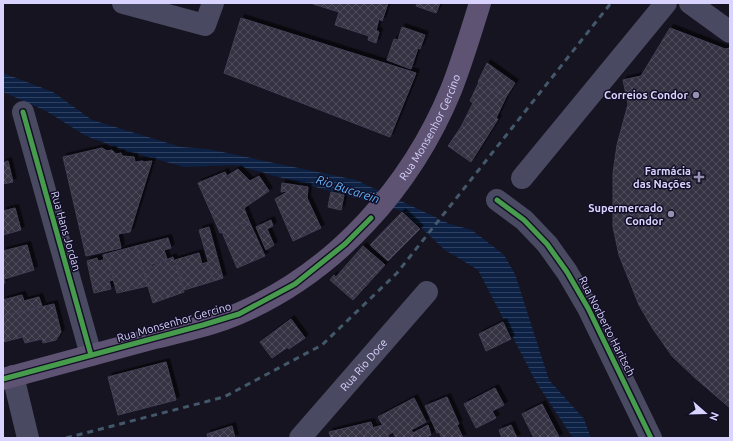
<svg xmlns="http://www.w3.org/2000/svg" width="733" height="441" font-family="Ubuntu,sans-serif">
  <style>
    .water { fill: url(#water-rules) }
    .building { fill: url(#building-cross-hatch); stroke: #433f54; filter: url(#shadow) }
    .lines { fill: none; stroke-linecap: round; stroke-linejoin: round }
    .minor { stroke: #4a4962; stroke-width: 22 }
    .major { stroke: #5e5373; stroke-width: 22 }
    .rail { stroke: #43596b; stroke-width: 3; stroke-dasharray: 6 5; stroke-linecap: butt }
    .cycleway-casing { stroke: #130f26; stroke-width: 8 }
    .cycleway { stroke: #469c4c; stroke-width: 5 }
    .poi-dot { fill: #9591b1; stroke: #130f26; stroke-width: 1.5 }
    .labels { text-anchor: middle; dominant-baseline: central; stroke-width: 3; stroke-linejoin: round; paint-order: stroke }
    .poi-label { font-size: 11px; font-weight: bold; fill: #d9d4ff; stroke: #130f26; text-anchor: end }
    .street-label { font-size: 11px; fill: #d9d4ff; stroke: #130f26 }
    .water-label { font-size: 12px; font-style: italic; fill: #62b6ff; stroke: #130f26 }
  </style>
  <defs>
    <pattern id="water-rules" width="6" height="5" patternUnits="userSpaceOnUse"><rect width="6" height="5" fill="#0d2144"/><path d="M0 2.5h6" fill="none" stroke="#304060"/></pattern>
    <pattern id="building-cross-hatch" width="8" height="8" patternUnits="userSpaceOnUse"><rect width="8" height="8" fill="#343243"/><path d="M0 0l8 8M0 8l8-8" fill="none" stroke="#514f5f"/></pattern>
    <filter id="shadow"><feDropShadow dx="3.5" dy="-3.5" stdDeviation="0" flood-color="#0009"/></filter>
  </defs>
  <rect width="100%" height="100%" fill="#161421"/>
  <polygon class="water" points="3,73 53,92 92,120 181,147 208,149 356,180 450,224 472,230 504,255 515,274 549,380 584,419 591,438 573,438 536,382 478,270 445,250 403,211 235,165 184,167 127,151 86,136 46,111 3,92"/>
  <g class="building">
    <polygon points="388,3 382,21 379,19 376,30 379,32 376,43 368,40 369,36 335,25 339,12 313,4"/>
    <polygon points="417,3 440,3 436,13 416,6"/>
    <polygon points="241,18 416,73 390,137 224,73"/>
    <polygon points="402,27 425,35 420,49 418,48 411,69 387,60 394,39 398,40"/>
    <polygon points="670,28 725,49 730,48 730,408 694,377 672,356 653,329 639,305 619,255 613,227 613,173 617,145 628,104 623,80 641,76"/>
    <polygon points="487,63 515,83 506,97 478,82"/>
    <polygon points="479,82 506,97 496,118 470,101"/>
    <polygon points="473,103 498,119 471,162 448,146 461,127"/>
    <polygon points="102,148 107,151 112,150 116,154 121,153 122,156 134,157 135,162 143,161 144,162 152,161 130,232 118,234 121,248 86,256 63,157"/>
    <polygon points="8,161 13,182 3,184 3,163"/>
    <polygon points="238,169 250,181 259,176 269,191 244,208 249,221 220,233 198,183 225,172 227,176"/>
    <polygon points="282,183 308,187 307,198 321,228 293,241 275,199 287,192 287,191 281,192"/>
    <polygon points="331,192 344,195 341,210 328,207"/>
    <polygon points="15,208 21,230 3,235 3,211"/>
    <polygon points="402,212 420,229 388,261 370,245"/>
    <polygon points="271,220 273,226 267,229 274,245 266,250 256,227"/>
    <polygon points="249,221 265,256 237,268 222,232"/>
    <polygon points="209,227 223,278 214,281 199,230"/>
    <polygon points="168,238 171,248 164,250 167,259 151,265 151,267 173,257 184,292 153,303 136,246"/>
    <polygon points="27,245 34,270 4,279 5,283 3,284 3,251"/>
    <polygon points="136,246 148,286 117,293 106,254"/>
    <polygon points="363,246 385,265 353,300 330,280 334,275 336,277"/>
    <polygon points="199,253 202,264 208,262 214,281 184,290 175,260"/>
    <polygon points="106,254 114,280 109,281 111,289 94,293 87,261 97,258 98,261 104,260 103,255"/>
    <polygon points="22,295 24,301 39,297 42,306 3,316 3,300"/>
    <polygon points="54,304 61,332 56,340 43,343 42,339 25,343 23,337 3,342 3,316"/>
    <polygon points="291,319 305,338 289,349 288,347 272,358 260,342"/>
    <polygon points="503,322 511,339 486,351 479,334"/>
    <polygon points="166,362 176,400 118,415 108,377"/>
    <polygon points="495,388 504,405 492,411 496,418 476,428 464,404"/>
    <polygon points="447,397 459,424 457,425 463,438 442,438 439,432 437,433 425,406"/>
    <polygon points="414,398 426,422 411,430 413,433 428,425 431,435 425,438 396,438 393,432 388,435 378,417"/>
    <polygon points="542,404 558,435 548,438 534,438 522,414"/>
    <polygon points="371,422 373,428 365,430 367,438 331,438 329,432"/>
    <polygon points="383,425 389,438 367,438 365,430"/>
    <polygon points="511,425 517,438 502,438 499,430"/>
    <polygon points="232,426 235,438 208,438 207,434"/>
    <polygon points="558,435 559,438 548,438"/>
  </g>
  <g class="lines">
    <g class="minor">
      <polyline points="123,3 205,25 213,3"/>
      <polyline points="690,3 730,32"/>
      <polyline points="23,112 91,355"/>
      <polyline points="522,178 666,3"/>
      <polyline points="497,200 524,220 547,244 567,272 588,308 651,438"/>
      <polyline points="13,376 28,438"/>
      <path id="s1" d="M300 438 427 292"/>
    </g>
    <path class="major" id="s2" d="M3 379C54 365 104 352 155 338 183 331 213 325 240 313 336 271 411 187 451 90 462 62 471 32 480 3"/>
    <polyline class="rail" points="66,438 224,397 322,345 397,273 611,3"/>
    <g class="cycleway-casing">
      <g id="cycleway">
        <polyline points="23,112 91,355"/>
        <polyline points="497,200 524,220 547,244 567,272 588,308 651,438"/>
        <polyline points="3,379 203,325 239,314 295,284 345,244 371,218"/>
      </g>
    </g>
    <use href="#cycleway" class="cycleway"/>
  </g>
  <g class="poi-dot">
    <circle cx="696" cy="95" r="4"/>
    <path d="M697 171h4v4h4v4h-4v4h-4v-4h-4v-4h4z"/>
    <circle cx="671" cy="214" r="4"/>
  </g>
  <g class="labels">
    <g class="poi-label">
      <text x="688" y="95">Correios Condor</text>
      <text x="691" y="171">Farmácia<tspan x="691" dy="13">das Nações</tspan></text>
      <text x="663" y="208">Supermercado<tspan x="663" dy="13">Condor</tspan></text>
    </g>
    <g class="street-label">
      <text stroke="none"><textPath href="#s2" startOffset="518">Rua Monsenhor Gercino</textPath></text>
      <text transform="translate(66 231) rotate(74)">Rua Hans Jordan</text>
      <text transform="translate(174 322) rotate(-16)">Rua Monsenhor Gercino</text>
      <text transform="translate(607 326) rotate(63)">Rua Norberto Haritsch</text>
      <text stroke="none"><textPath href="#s1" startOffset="97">Rua Rio Doce</textPath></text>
    </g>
    <g class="water-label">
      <text transform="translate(348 189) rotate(18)">Rio Bucarein</text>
    </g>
  </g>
  <rect width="733" height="441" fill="none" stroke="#d9d4ff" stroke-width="8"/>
  <g transform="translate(705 413) rotate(110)" stroke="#130f26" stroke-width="3" paint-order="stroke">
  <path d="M0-3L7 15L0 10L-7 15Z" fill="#d9d4ff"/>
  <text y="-6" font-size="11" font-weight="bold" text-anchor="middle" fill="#d9d4ff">N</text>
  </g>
</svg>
